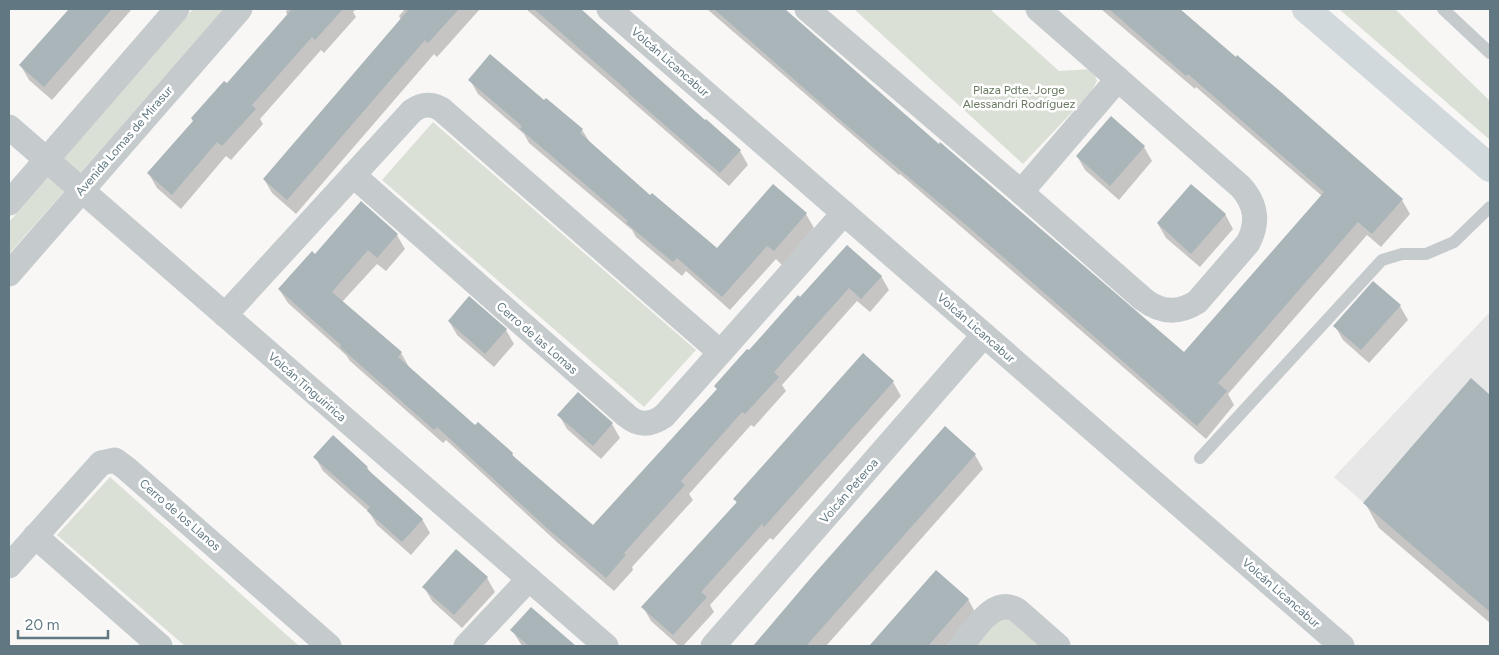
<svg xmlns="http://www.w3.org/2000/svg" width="1499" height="655" font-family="Figtree,sans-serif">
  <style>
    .built { fill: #e6e7e6 }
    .green { fill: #dae0d5 }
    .shadow { fill: #0003 }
    .building { fill: #a9b5b9 }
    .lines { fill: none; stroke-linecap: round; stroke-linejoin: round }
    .lane { stroke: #c5cacd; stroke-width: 12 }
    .street { stroke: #c5cacd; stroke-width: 25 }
    .secondary { stroke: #d2d9dc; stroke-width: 28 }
    .labels { text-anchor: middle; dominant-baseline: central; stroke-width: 5; stroke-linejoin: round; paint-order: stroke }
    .street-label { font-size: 12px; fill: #617882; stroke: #fff }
    .park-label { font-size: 12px; fill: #687960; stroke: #fff }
  </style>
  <rect width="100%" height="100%" fill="#f8f7f5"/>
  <polygon class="built" points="1490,312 1490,611 1334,477"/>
  <g class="green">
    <polygon points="193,9 224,9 9,254 9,222"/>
    <polygon points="854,9 990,9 1059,71 1093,69 1097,81 1091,92 1023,164"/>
    <polygon points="1339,9 1395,9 1490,101 1490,140"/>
    <polygon points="433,122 696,350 644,407 382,180"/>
    <polygon points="110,477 299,646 185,646 57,535"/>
    <polygon points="1005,613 1041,646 976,646"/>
  </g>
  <g class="shadow">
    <polygon points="71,9 132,9 52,100 29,80 21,66"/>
    <polygon points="288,9 356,9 353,12 356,17 324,53 321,50 260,119 263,124 231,160 226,156 181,209 157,188 149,174 288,16 286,12"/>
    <polygon points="405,9 480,9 437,57 434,54 296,214 272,193 264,179 401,20 399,16"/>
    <polygon points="526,9 579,9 705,122 740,151 748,165 729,186"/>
    <polygon points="707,9 783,9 939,145 1184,354 1322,196 1196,87 1195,89 1101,9 1178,9 1402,200 1410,214 1381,247 1367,235 1228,394 1234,405 1206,439 981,244 900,174 899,175"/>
    <polygon points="470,80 544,102 546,100 582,130 591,144 651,197 717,250 773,186 806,214 814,228 782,265 776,259 730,310 686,271 682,276 636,237 632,230 529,143 524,134 478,94"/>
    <polygon points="1111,118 1144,147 1152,161 1119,200 1085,170 1077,156"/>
    <polygon points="1225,214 1233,229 1200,267 1166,238 1158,224"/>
    <polygon points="397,235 405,249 386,271 377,264 342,302 401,353 409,367 475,427 512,454 516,460 593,527 718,391 715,386 801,299 881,276 889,290 870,312 857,301 782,385 786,391 754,427 751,425 689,494 693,500 632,567 633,570 614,591 558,543 446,440 443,443 350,361 346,355 288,303 279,289 315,255"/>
    <polygon points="1400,306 1408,320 1369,363 1343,340 1335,326"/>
    <polygon points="449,321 506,330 514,344 494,367 457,335"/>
    <polygon points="1471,380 1490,397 1490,623 1379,528 1365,503"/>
    <polygon points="893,382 901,396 773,540 770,538 710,605 714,612 683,646 679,646 651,621 643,607 737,503 735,499"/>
    <polygon points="559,415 612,424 620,438 601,459 567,429"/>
    <polygon points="945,428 975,455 983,469 826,646 754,646"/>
    <polygon points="315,457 367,467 371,474 422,519 430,533 411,555 377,525 369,512 323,471"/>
    <polygon points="936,572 968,599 976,614 947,646 871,646"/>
    <polygon points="487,578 495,592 462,628 432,601 424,587"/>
    <polygon points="512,630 565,639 569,646 522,646"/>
  </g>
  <g class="building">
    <polygon points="69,9 112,9 44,87 19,65"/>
    <polygon points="292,9 343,9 315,40 312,37 252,105 256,109 222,146 217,142 172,195 147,173 193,121 191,118 224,81 227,83"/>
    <polygon points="409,9 459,9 428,43 425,40 287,200 263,179"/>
    <polygon points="534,9 581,9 705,120 706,119 741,150 720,173 628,93 629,92"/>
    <polygon points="714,9 785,9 939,144 940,142 1184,352 1324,192 1188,74 1186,76 1109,9 1180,9 1236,57 1237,55 1281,92 1403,199 1372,234 1358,222 1218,383 1227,391 1197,426 972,230 846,125"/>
    <polygon points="490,54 544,100 546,98 583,129 580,133 650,195 652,193 717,248 773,184 807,213 774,251 767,246 722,297 677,258 673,262 626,223 628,221 520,129 522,126 468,80"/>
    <polygon points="1111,116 1145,146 1110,186 1076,156"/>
    <polygon points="1191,184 1226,214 1191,254 1157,223"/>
    <polygon points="361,201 398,234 377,258 368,250 332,292 402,352 398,357 475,425 478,422 513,453 512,455 593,525 717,389 714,386 747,349 749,350 798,295 800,297 847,245 882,276 861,299 849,288 774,372 779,377 745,414 742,412 681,481 685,485 624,553 626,555 606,578 548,529 437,427 434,430 340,347 341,345 278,289 312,251 315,254"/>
    <polygon points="1373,281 1401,305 1361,350 1333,326"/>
    <polygon points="469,296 507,329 485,354 448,321"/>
    <polygon points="863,353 894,381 764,527 762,524 701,592 707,597 673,635 641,607 737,502 733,499"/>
    <polygon points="1471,378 1490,395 1490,612 1363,503"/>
    <polygon points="578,392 613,423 593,446 557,415"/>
    <polygon points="945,426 976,454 806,646 753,646 815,573"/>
    <polygon points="333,435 368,467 366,468 423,519 402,542 367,511 370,507 313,457"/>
    <polygon points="456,549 488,577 454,615 422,587"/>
    <polygon points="936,570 969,599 928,646 869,646"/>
    <polygon points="531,607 576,646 529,646 510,630"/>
  </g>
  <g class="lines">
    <g class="lane">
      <polyline points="1443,9 1490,53"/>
      <polyline points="1200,458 1382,260 1402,254 1426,254 1454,242 1490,207"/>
    </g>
    <g class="street">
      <polyline points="609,9 1342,646"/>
      <path d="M807 9 1021 192 1143 299C1161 313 1178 314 1197 302L1248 243C1259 222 1256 204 1241 187L1038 9"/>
      <polyline points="9,127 606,646"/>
      <path d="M353 175 627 416C639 426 651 425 664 416L844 213"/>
      <polyline points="1021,192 1118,79"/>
      <polyline points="9,203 177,9"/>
      <polyline points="9,274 240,9"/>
      <path d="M225 315 412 111C422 104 430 103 441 109L720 352"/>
      <polyline points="35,536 160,646"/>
      <polyline points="9,566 101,463 115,460 127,469 329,646"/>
      <polyline points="466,646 529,579"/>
      <polyline points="713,646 984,335"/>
      <path d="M961 646C975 630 993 596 1017 610L1058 646"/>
    </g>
    <polyline class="secondary" points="1306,9 1490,168"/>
  </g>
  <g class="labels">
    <g class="street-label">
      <text transform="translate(670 62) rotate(41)">Volcán Licancabur</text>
      <text transform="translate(124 141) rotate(-49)">Avenida Lomas de Mirasur</text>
      <text transform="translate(976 328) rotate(41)">Volcán Licancabur</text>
      <text transform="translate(537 338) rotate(41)">Cerro de las Lomas</text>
      <text transform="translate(307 387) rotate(41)">Volcán Tinguiririca</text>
      <text transform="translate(849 491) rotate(-49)">Volcán Peteroa</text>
      <text transform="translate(180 515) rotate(41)">Cerro de los Llanos</text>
      <text transform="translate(1281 593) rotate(41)">Volcán Licancabur</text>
    </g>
    <g class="park-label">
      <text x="1019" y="90">Plaza Pdte. Jorge<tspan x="1019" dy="14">Alessandri Rodríguez</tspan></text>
    </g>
  </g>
  <rect width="1499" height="655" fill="none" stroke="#617882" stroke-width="20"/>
  <path d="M18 630v8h90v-8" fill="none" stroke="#617882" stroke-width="2.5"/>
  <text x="25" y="630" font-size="15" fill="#617882" stroke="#ffffff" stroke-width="4" paint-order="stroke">20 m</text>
</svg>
